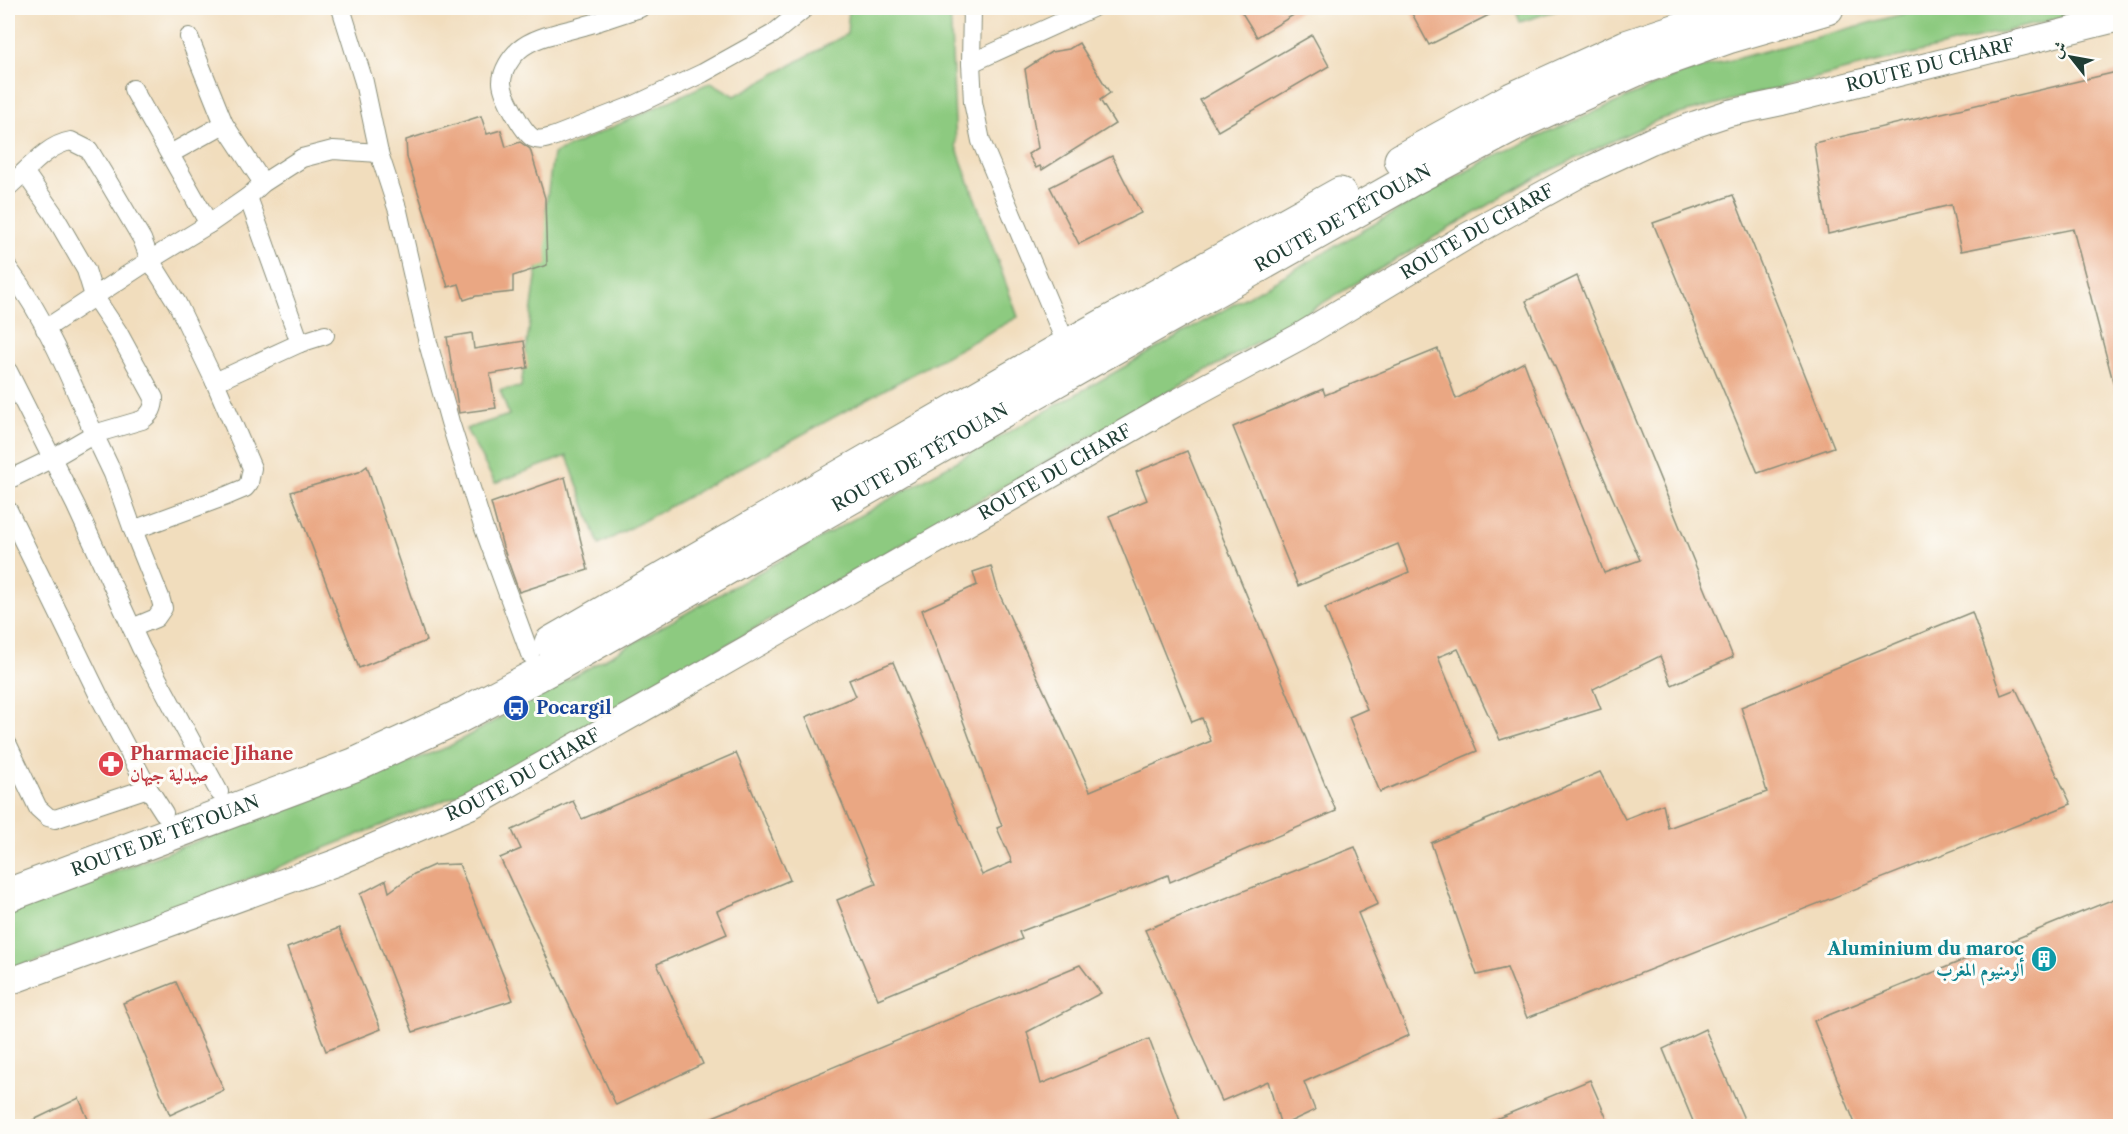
<svg xmlns="http://www.w3.org/2000/svg" width="2128" height="1134" font-family="'Libre Caslon Text',Amiri,serif">
  <style>
    .green { fill: #8dca80; stroke: #56845a; stroke-width: 1.5 }
    .building { fill: #eaa783 }
    .lines { fill: none; stroke-linecap: round; stroke-linejoin: round }
    .street-casing { stroke: #888d78; stroke-width: 20 }
    .secondary-casing { stroke: #888d78; stroke-width: 28 }
    .highway-casing { stroke: #888d78; stroke-width: 35 }
    .street { stroke: #fff; stroke-width: 18 }
    .secondary { stroke: #fff; stroke-width: 26 }
    .highway { stroke: #fff; stroke-width: 33 }
    .labels { text-anchor: middle; dominant-baseline: central; stroke-width: 6; stroke-linejoin: round; paint-order: stroke }
    .street-label { font-size: 18px; fill: #1f3d34; stroke: #fdfcf7 }
    .transit-label { font-size: 18px; font-weight: bold; fill: #164399; stroke: #fdfcf7; text-anchor: start }
    .health-label { font-size: 18px; font-weight: bold; fill: #be3a42; stroke: #fdfcf7; text-anchor: start }
    .culture-label { font-size: 18px; font-weight: bold; fill: #0d838f; stroke: #fdfcf7; text-anchor: end }
  </style>
  <rect width="100%" height="100%" fill="#fdfcf7"/>
  <filter id="ink" filterUnits="userSpaceOnUse"><feTurbulence type="fractalNoise" baseFrequency=".0167" numOctaves="2"/><feDisplacementMap in="SourceGraphic" scale="12" xChannelSelector="R" yChannelSelector="G"/><feConvolveMatrix kernelMatrix="1 2 1 2 8 2 1 2 1" color-interpolation-filters="sRGB"/></filter>
  <filter id="wash" filterUnits="userSpaceOnUse"><feTurbulence type="fractalNoise" baseFrequency=".008" numOctaves="4" result="noise"/><feDisplacementMap in="SourceGraphic" scale="24" xChannelSelector="R" yChannelSelector="G"/><feGaussianBlur stdDeviation="1.35" result="paint"/><feColorMatrix in="noise" values="0 0 0 0 0 0 0 0 0 0 0 0 0 0 0 0 0 1.4 0 .05"/><feComposite in="paint" operator="in"/></filter>
  <g filter="url(#wash)">
    <rect width="100%" height="100%" fill="#f1ddbd"/>
    <g class="green">
      <polygon points="849,8 950,8 956,146 1018,317 599,545 567,456 495,483 466,429 509,415 500,390 521,387 553,154 711,82 735,96 847,34"/>
      <polygon points="1515,8 1564,8 1520,22"/>
      <polygon points="1925,8 2101,8 1850,69 1660,119 1536,177 1231,357 788,609 499,778 129,927 8,971 8,912 448,747 1096,383 1488,159 1683,73"/>
    </g>
    <g id="blocks">
      <g class="building">
        <polygon points="1239,8 1305,8 1257,37"/>
        <polygon points="1409,8 1503,8 1429,45"/>
        <polygon points="1312,35 1329,66 1218,131 1200,100"/>
        <polygon points="1079,43 1110,93 1100,100 1115,124 1042,170 1040,166 1036,168 1028,154 1038,148 1025,69 1051,52 1069,49"/>
        <polygon points="2121,71 2121,392 2116,393 2073,229 1961,251 1951,205 1828,234 1814,143"/>
        <polygon points="481,116 487,134 501,130 506,147 520,142 530,149 545,198 547,265 513,276 513,292 476,296 464,300 459,284 448,287 407,157 406,140"/>
        <polygon points="1112,156 1141,213 1079,244 1050,187"/>
        <polygon points="1733,195 1834,447 1758,473 1653,223"/>
        <polygon points="1577,276 1733,657 1672,685 1660,656 1593,689 1601,709 1500,740 1458,649 1438,657 1477,751 1380,792 1349,717 1367,709 1325,608 1409,572 1398,544 1298,586 1233,427 1323,389 1325,395 1438,349 1456,399 1524,362 1604,573 1640,560 1526,301"/>
        <polygon points="472,333 474,349 524,341 528,368 490,374 496,408 459,413 447,337"/>
        <polygon points="1187,451 1336,811 1170,882 1168,875 1019,932 1022,939 878,999 837,900 876,884 806,717 856,696 849,680 893,662 982,875 1012,862 997,828 1002,826 922,610 977,585 973,572 991,566 998,591 1090,791 1211,741 1202,718 1192,722 1109,516 1147,500 1136,472"/>
        <polygon points="367,466 426,641 359,668 291,492 359,472"/>
        <polygon points="565,477 588,570 519,592 503,547 491,503"/>
        <polygon points="1972,612 2001,695 2016,689 2071,804 1527,1018 1507,968 1477,975 1431,843 1600,772 1625,819 1663,804 1668,828 1767,792 1741,707"/>
        <polygon points="736,753 790,880 717,911 727,934 657,964 703,1064 616,1105 500,858 521,849 512,830 573,801 582,819"/>
        <polygon points="1355,847 1378,904 1358,913 1409,1035 1304,1082 1315,1110 1281,1126 1268,1081 1222,1101 1145,930"/>
        <polygon points="459,864 513,1000 413,1032 360,894 386,880 389,892 414,874 434,865"/>
        <polygon points="2121,896 2121,1126 1856,1126 1814,1021"/>
        <polygon points="339,928 381,1029 326,1051 287,948"/>
        <polygon points="1080,965 1101,993 1027,1032 1041,1084 1149,1039 1182,1126 691,1126"/>
        <polygon points="176,982 224,1090 170,1115 123,1003"/>
        <polygon points="1705,1029 1747,1126 1695,1126 1663,1049"/>
        <polygon points="1590,1080 1610,1126 1479,1126"/>
        <polygon points="79,1098 91,1126 21,1126"/>
      </g>
    </g>
  </g>
  <g filter="url(#ink)">
    <use href="#blocks" fill-opacity="0" stroke="#888d78" stroke-width="1.5"/>
    <g class="lines">
      <g class="street-casing">
        <g id="street">
          <polyline points="341,8 364,82 379,153 398,211 428,343 450,422 483,526 530,654"/>
          <path d="M640 8C622 13 605 20 587 25 566 32 536 35 519 50 511 57 502 71 502 82 502 94 523 132 533 138 541 142 548 138 555 136L637 104 703 73 773 34 805 8"/>
          <polyline points="972,8 971,63 973,102 981,141 1067,346"/>
          <polyline points="189,37 224,124 263,183"/>
          <polyline points="971,63 1092,8"/>
          <polyline points="133,89 209,224"/>
          <polyline points="170,154 224,124"/>
          <path d="M25 173 53 213 86 270 94 296 118 332 154 398C154 408 151 414 142 420L94 434 113 474 133 530 226 496 245 488 249 483 252 468 215 382"/>
          <path d="M8 187C26 172 46 145 71 141L89 150 106 178 142 239 150 260 177 303 215 382 300 343 325 335"/>
          <polyline points="248,197 300,343"/>
          <path d="M8 268C45 317 70 377 94 434L51 459 8 480"/>
          <polyline points="45,329 150,260 209,224 248,197 263,183 302,158 333,150 379,153"/>
          <polyline points="8,371 76,506 141,648 219,792"/>
          <polyline points="8,510 99,696 148,788"/>
          <polyline points="132,628 156,618 163,608 160,597 133,530"/>
          <polyline points="8,745 38,808 48,817 55,819 148,788 164,813"/>
        </g>
      </g>
      <g class="secondary-casing">
        <g id="secondary">
          <path id="s1" d="M8 982 338 862 472 805 672 692 1176 403 1299 337 1462 239 1580 174 1651 141 1696 124 1729 113 1782 102 2120 18"/>
        </g>
      </g>
      <g class="highway-casing">
        <g id="highway">
          <polyline points="1401,160 1512,99 1626,47 1744,8"/>
          <polyline points="551,643 1067,346 1340,194"/>
          <path id="s2" d="M8 895 354 765 458 717 560 663 1083 365 1414 178 1518 123 1635 70 1728 37 1827 8"/>
        </g>
      </g>
      <use href="#street" class="street"/>
      <use href="#secondary" class="secondary"/>
      <use href="#highway" class="highway"/>
    </g>
  </g>
  <defs>
    <g id="bus-disc" transform="scale(1.35)"><circle r="9.5" fill="#1a4fb4" stroke="#fdfcf7"/><path d="M-5-6H5V4H4V6H2V4H-2V6H-4V4H-5ZM-3.5-4V0h7V-4ZM-3.5 1.2v1.5H-2V1.2ZM2 1.2v1.5H3.5V1.2Z" fill="#fff"/></g>
    <g id="pharmacy-disc" transform="scale(1.35)"><circle r="9.5" fill="#e0444e" stroke="#fdfcf7"/><path d="M-2-6h4v4h4v4h-4v4h-4v-4h-4v-4h4Z" fill="#fff"/></g>
    <g id="building-disc" transform="scale(1.35)"><circle r="9.5" fill="#0f9aa8" stroke="#fdfcf7"/><path d="M-4-6H4V6H1V3H-1V6H-4ZM-2.5-4.3h1.7v1.8h-1.7ZM.8-4.3h1.7v1.8H.8ZM-2.5-1h1.7V.8h-1.7ZM.8-1h1.7V.8H.8Z" fill="#fff"/></g>
  </defs>
  <g fill-rule="evenodd">
    <use href="#bus-disc" x="516" y="708"/>
    <use href="#pharmacy-disc" x="111" y="764"/>
    <use href="#building-disc" x="2044" y="959"/>
  </g>
  <g class="labels">
    <g class="street-label">
      <text stroke="none"><textPath href="#s1" startOffset="2140">ROUTE DU CHARF</textPath></text>
      <text stroke="none"><textPath href="#s2" startOffset="1500">ROUTE DE TÉTOUAN</textPath></text>
      <text stroke="none"><textPath href="#s1" startOffset="1654">ROUTE DU CHARF</textPath></text>
      <text stroke="none"><textPath href="#s2" startOffset="1014">ROUTE DE TÉTOUAN</textPath></text>
      <text stroke="none"><textPath href="#s1" startOffset="1168">ROUTE DU CHARF</textPath></text>
      <text stroke="none"><textPath href="#s1" startOffset="556">ROUTE DU CHARF</textPath></text>
      <text stroke="none"><textPath href="#s2" startOffset="168">ROUTE DE TÉTOUAN</textPath></text>
    </g>
    <g class="transit-label">
      <text x="536" y="708">Pocargil</text>
    </g>
    <g class="health-label">
      <text x="130" y="754">Pharmacie Jihane<tspan x="130" dy="21">صيدلية جيهان</tspan></text>
    </g>
    <g class="culture-label">
      <text x="2024" y="949">Aluminium du maroc<tspan x="2024" dy="21">ألومنيوم المغرب</tspan></text>
    </g>
  </g>
  <rect width="2128" height="1134" fill="none" stroke="#fdfcf7" stroke-width="30"/>
  <g transform="translate(2071 57) rotate(301)" stroke="#fdfcf7" stroke-width="4.5" paint-order="stroke">
  <path d="M0-4.5L10 22L0 15L-10 22Z" fill="#1f3d34"/>
  <text y="-9" font-size="16" font-weight="bold" text-anchor="middle" fill="#1f3d34">ش</text>
  </g>
</svg>
